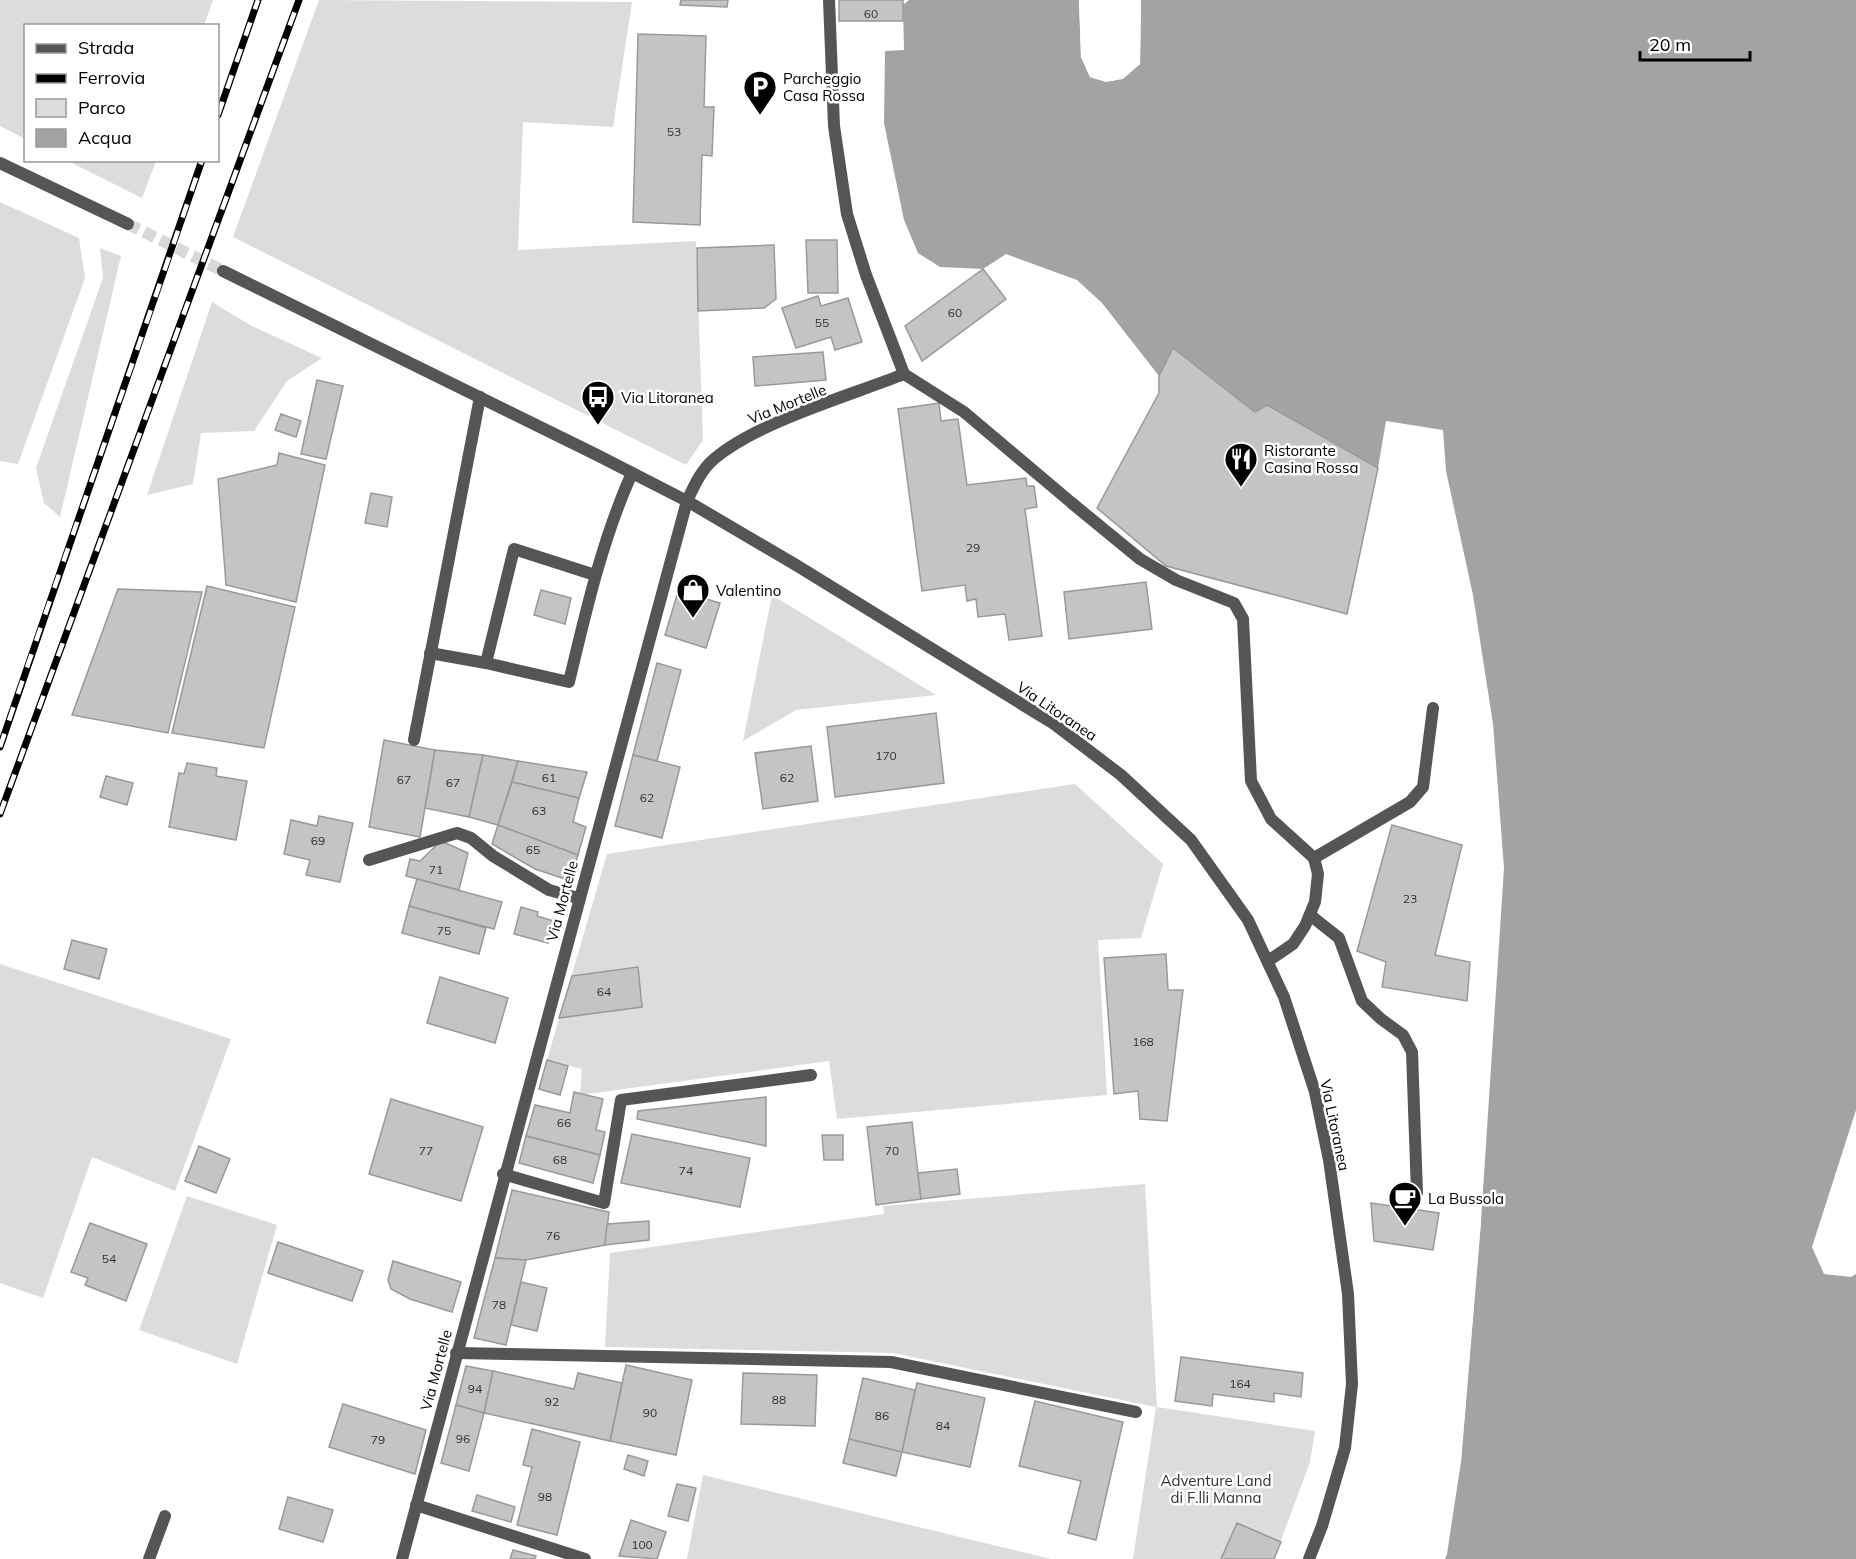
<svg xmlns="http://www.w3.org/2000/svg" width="1856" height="1559" font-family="Mulish,sans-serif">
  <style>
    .green { fill: #dcdcdc }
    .water { fill: #a3a3a3 }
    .pier { fill: #fff }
    .building { fill: #c4c4c4; stroke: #999; stroke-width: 1.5 }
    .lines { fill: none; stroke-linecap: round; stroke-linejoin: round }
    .tertiary-tunnel { stroke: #d9d9d9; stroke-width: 12; stroke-dasharray: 12 6; stroke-linecap: butt }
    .service { stroke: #555; stroke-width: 12 }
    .minor { stroke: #555; stroke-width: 12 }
    .tertiary { stroke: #555; stroke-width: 12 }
    .rail-casing { stroke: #000; stroke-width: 7 }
    .rail { stroke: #fff; stroke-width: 4.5; stroke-dasharray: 14; stroke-linecap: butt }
    .labels { text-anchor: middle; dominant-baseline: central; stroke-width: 5; stroke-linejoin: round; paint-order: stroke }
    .number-label { font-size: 12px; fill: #313131 }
    .poi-label { font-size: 15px; fill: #000; stroke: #fff; text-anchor: start }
    .street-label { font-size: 15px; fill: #000; stroke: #fff }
    .park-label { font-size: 15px; fill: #333; stroke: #fff }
  </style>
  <rect width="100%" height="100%" fill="#fff"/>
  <g class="green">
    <polygon points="0,0 213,0 204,25 26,26 25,139 0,126"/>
    <polygon points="319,0 632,2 613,127 523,122 518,250 696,241 703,440 686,465 233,237"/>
    <polygon points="68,161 156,161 142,198"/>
    <polygon points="0,202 79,238 85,278 18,464 0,461"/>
    <polygon points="100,248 121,256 60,517 44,503 36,468 103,278"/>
    <polygon points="212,302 252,326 322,358 287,381 254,431 201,433 193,484 147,495"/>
    <polygon points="772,595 936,695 796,710 743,741"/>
    <polygon points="1075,784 1163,864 1141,938 1098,940 1107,1095 837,1119 829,1061 580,1095 582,1069 547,1060 607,854"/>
    <polygon points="0,964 231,1039 175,1191 92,1157 43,1298 0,1283"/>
    <polygon points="1145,1184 1157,1407 1315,1431 1310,1462 1274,1559 1133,1559 1156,1407 893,1353 605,1347 610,1253 884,1214 883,1206"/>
    <polygon points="187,1196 277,1225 237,1364 139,1330"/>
    <polygon points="703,1475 1051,1559 687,1559"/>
  </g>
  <path class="water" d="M909 0H1079L1081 57 1090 77C1114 85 1121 80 1140 64L1141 0H1856V1559H1445L1461 1461 1481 1221 1504 868 1493 724 1473 595 1446 471 1443 430 1386 421 1378 468 1267 406 1255 412 1173 348 1159 376 1102 303 1077 280 1006 254 983 269 940 267 918 253 904 220 884 123 885 51 904 50 903 5Z"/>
  <g class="pier">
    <polygon points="1079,0 1082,0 1084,56 1092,74 1106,79 1121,76 1137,62 1138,0 1141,0 1140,64 1123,79 1106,82 1090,77 1081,57"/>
    <polygon points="1856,1110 1856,1274 1851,1277 1824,1274 1812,1247"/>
    <polygon points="1478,1220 1481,1221 1461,1461 1447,1554 1445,1559 1442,1559 1458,1460"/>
  </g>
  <g class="building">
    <polygon points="681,0 728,0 727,7 680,5"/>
    <rect x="839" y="0" width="64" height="21"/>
    <polygon points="638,34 706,36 704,107 714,107 712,156 702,155 700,225 633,222"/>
    <polygon points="806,240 837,240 838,293 808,293"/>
    <polygon points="774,245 776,299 764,308 698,311 697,248"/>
    <polygon points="983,269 1006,299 922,361 905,326"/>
    <polygon points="818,296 821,306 848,298 862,342 835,350 831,337 796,348 782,308"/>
    <polygon points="1173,348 1255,412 1267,405 1378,468 1347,614 1166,566 1097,508 1159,393 1159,376"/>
    <polygon points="823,352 826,380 755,386 753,357"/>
    <polygon points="317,380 343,386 326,459 301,454"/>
    <polygon points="939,403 941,421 958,419 967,485 1026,478 1027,486 1034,486 1037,507 1025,509 1042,636 1009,640 1005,614 978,617 976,599 967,601 965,585 922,591 898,409"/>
    <polygon points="281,414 301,421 296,437 275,430"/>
    <polygon points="279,453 325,465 296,602 226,585 218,479 277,465"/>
    <polygon points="371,493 392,497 387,527 365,523"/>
    <polygon points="1146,582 1152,629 1069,639 1064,592"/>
    <polygon points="680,585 705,592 703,598 720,603 706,648 665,635"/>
    <polygon points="207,586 295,607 264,748 172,733"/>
    <polygon points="118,589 202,592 168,733 72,715"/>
    <polygon points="541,590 571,598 565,624 534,615"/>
    <polygon points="657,663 681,670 657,761 633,755"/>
    <polygon points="936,713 944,783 835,797 827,727"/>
    <polygon points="384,740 435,750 420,837 369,827"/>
    <polygon points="811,746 818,801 763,809 755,753"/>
    <polygon points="435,750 483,755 469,817 425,808"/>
    <polygon points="483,755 518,761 498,825 469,817"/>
    <polygon points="633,755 680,767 662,838 615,826"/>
    <polygon points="518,761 587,772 579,798 512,782"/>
    <polygon points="187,763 217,768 216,776 247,781 236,840 169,827 179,773 184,774"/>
    <polygon points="106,776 133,783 127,805 100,797"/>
    <polygon points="512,782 579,798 573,822 586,827 578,855 498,825"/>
    <polygon points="319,816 353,823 340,882 306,875 310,860 284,854 291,820 317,826"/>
    <polygon points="498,825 578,855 571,881 535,869 492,844"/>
    <polygon points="1392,825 1462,845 1435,955 1470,962 1467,1001 1382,987 1386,962 1357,951"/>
    <polygon points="441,841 468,853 459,890 406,876 410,859 420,861"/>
    <polygon points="417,879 502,902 494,929 409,906"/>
    <polygon points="409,906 486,928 479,954 402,933"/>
    <polygon points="521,907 538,912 537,916 554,921 548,943 514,934"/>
    <polygon points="72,940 107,949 99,979 64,969"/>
    <polygon points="1166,954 1168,990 1183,990 1167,1121 1140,1119 1138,1091 1114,1094 1104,958"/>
    <polygon points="638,967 642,1007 559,1018 572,976"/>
    <polygon points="440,977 508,998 495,1043 427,1023"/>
    <polygon points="547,1060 568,1066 560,1095 539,1089"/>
    <polygon points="574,1092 603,1099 596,1130 605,1132 600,1155 526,1136 535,1105 570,1113"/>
    <polygon points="766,1097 766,1146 637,1119 638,1111"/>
    <polygon points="391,1099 483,1127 461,1201 369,1174"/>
    <polygon points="912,1122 921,1199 876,1205 867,1127"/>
    <polygon points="632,1134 750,1158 740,1207 621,1183"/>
    <polygon points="822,1135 843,1135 843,1160 824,1160"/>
    <polygon points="526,1136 600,1155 593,1183 519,1163"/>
    <polygon points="199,1146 230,1159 216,1193 185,1181"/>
    <polygon points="957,1169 960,1194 921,1199 918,1173"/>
    <polygon points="512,1190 609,1212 605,1245 526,1260 495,1258"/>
    <polygon points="1371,1203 1439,1213 1433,1250 1374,1241"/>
    <polygon points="649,1221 649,1240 605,1245 607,1224"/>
    <polygon points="90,1223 147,1244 126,1301 85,1285 88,1278 71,1272"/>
    <polygon points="278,1242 363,1271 352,1301 268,1273"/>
    <polygon points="495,1258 526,1260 506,1345 474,1338"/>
    <polygon points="393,1261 461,1282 452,1312 410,1299 391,1289 388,1280"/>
    <polygon points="521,1282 547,1288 537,1331 511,1325"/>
    <polygon points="1181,1357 1303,1373 1301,1397 1274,1393 1274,1402 1213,1394 1212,1406 1175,1401"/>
    <polygon points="626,1365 692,1380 676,1455 610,1441"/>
    <polygon points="466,1366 493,1371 484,1413 456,1405"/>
    <polygon points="493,1371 574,1389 578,1373 622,1383 610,1441 484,1413"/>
    <polygon points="743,1373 817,1375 815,1426 741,1424"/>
    <polygon points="863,1378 915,1390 902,1452 849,1439"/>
    <polygon points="917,1383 985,1398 970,1467 902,1452"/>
    <polygon points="1035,1401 1123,1422 1096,1540 1068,1533 1081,1481 1019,1466"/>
    <polygon points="343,1404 426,1430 415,1474 329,1447"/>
    <polygon points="456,1405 484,1413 469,1471 441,1463"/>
    <polygon points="532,1429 580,1442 557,1535 517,1525 532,1467 523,1465"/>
    <polygon points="849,1439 902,1452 896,1476 843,1463"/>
    <polygon points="628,1455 648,1461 644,1476 624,1469"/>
    <polygon points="677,1484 696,1488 688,1521 668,1516"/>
    <polygon points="477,1495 515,1507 511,1522 472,1511"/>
    <polygon points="288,1497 333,1510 323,1542 279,1529"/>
    <polygon points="631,1520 666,1532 657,1559 619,1556"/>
    <polygon points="1237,1523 1281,1542 1274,1559 1221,1559"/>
    <polygon points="513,1550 536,1556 535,1559 510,1559"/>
  </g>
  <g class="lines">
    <polyline class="tertiary-tunnel" points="128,224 223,271"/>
    <g class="service">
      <polyline points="1073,504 1140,559 1176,580 1234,603 1243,619 1251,781 1271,819 1314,858 1318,874 1315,902 1305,926 1293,944 1268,961"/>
      <path d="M595 575 514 549 486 663 569 682C586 611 602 540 632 473"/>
      <polyline points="430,653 486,663"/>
      <polyline points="414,740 480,397"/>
      <polyline points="1314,858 1410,802 1423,787 1433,708"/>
      <polyline points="369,860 457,833 471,838 493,856 549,890 578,898"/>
      <polyline points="1310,915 1339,938 1362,1001 1381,1019 1403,1035 1412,1052 1417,1193"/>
      <polyline points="503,1174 604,1203 621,1100 811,1075"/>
      <polyline points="416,1505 585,1559"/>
    </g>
    <g class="minor">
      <polyline points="829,0 834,126 847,214 866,275 904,374 964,412 1073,504"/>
      <polyline points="456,1353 891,1362 1136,1412"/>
      <polyline points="149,1559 165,1516"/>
      <path d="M402 1559 687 501C694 486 701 470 714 459 757 422 849 396 904 374"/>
    </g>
    <g class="tertiary">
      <polyline points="0,163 128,224"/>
      <polyline points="223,271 597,455 687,501 796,565 1054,724 1121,775 1191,840 1248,920 1284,997 1315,1092 1329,1160 1348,1294 1352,1384 1345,1448 1322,1526 1309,1559"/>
    </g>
    <g class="rail-casing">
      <g id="rail">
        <polyline points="218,115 258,0"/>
        <path d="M0 747C66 551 136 356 202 160"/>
        <polyline points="0,814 299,0"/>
      </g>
    </g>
    <use href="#rail" class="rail"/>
  </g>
  <defs>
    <g id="parking-pin" transform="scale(1.725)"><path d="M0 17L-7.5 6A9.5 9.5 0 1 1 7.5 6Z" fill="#000" stroke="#fff"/><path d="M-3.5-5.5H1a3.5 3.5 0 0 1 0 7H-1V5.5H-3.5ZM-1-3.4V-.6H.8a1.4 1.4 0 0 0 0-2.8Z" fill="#fff"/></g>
    <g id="bus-pin" transform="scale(1.725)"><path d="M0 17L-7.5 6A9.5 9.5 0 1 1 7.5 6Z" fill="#000" stroke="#fff"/><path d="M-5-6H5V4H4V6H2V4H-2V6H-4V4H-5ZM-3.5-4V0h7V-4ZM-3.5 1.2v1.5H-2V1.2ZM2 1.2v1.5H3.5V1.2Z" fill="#fff"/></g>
    <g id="restaurant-pin" transform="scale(1.725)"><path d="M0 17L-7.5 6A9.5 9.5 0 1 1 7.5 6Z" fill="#000" stroke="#fff"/><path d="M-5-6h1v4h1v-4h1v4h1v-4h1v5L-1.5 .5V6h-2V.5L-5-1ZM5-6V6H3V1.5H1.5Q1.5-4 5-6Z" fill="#fff"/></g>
    <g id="shop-pin" transform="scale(1.725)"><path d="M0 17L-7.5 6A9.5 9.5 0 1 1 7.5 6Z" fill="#000" stroke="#fff"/><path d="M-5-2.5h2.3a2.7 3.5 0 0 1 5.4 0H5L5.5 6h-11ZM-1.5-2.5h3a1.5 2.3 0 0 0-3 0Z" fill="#fff"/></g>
    <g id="cafe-pin" transform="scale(1.725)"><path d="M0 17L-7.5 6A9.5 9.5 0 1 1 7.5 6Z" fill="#000" stroke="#fff"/><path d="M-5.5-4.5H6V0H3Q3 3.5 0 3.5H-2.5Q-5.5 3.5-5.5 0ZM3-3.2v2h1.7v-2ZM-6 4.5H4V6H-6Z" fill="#fff"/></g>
  </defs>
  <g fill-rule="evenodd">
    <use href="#parking-pin" x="760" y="87"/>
    <use href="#bus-pin" x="598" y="397"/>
    <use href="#restaurant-pin" x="1241" y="459"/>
    <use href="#shop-pin" x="693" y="590"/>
    <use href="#cafe-pin" x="1405" y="1198"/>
  </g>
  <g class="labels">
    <g class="number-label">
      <text x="871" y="13">60</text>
      <text x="674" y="131">53</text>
      <text x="955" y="312">60</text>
      <text x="822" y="322">55</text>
      <text x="973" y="547">29</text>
      <text x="886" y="755">170</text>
      <text x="549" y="777">61</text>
      <text x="787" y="777">62</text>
      <text x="404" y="779">67</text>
      <text x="453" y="782">67</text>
      <text x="647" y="797">62</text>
      <text x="539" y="810">63</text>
      <text x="318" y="840">69</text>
      <text x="533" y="849">65</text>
      <text x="436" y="869">71</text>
      <text x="1410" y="898">23</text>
      <text x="444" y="930">75</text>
      <text x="604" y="991">64</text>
      <text x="1143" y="1041">168</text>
      <text x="564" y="1122">66</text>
      <text x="426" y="1150">77</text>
      <text x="892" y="1150">70</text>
      <text x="560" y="1159">68</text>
      <text x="686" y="1170">74</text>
      <text x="553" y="1235">76</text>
      <text x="109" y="1258">54</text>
      <text x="499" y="1304">78</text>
      <text x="1240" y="1383">164</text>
      <text x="475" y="1388">94</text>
      <text x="779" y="1399">88</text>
      <text x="552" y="1401">92</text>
      <text x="650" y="1412">90</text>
      <text x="882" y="1415">86</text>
      <text x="943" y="1425">84</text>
      <text x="463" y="1438">96</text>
      <text x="378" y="1439">79</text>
      <text x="545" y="1496">98</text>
      <text x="642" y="1544">100</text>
    </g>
    <g class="poi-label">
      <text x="783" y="78">Parcheggio<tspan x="783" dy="17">Casa Rossa</tspan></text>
      <text x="621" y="397">Via Litoranea</text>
      <text x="1264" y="450">Ristorante<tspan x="1264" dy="17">Casina Rossa</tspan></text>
      <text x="716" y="590">Valentino</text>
      <text x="1428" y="1198">La Bussola</text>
    </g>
    <g class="street-label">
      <text transform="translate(787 404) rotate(-22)">Via Mortelle</text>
      <text transform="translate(1057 711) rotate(34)">Via Litoranea</text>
      <text transform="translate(562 901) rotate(-75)">Via Mortelle</text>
      <text transform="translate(1335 1125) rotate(78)">Via Litoranea</text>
      <text transform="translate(436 1370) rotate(-75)">Via Mortelle</text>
    </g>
    <g class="park-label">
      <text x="1216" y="1480">Adventure Land<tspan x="1216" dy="17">di F.lli Manna</tspan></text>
    </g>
  </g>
  <rect x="24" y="24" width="195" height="138" fill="#ffffff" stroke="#999999" stroke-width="1.5"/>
  <rect x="36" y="44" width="30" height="9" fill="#555555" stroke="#999999" stroke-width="1.5"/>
  <text x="78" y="54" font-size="18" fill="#000000">Strada</text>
  <rect x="36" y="74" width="30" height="9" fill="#000000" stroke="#999999" stroke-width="1.5"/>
  <text x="78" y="84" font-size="18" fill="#000000">Ferrovia</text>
  <rect x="36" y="99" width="30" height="18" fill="#dcdcdc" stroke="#999999" stroke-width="1.5"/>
  <text x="78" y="114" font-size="18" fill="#000000">Parco</text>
  <rect x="36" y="129" width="30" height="18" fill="#a3a3a3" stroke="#999999" stroke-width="1.5"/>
  <text x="78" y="144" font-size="18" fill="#000000">Acqua</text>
  <path d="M1640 51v9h110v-9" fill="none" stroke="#000000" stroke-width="3"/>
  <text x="1649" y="51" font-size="18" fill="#000000" stroke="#ffffff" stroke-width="4.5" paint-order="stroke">20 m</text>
</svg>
